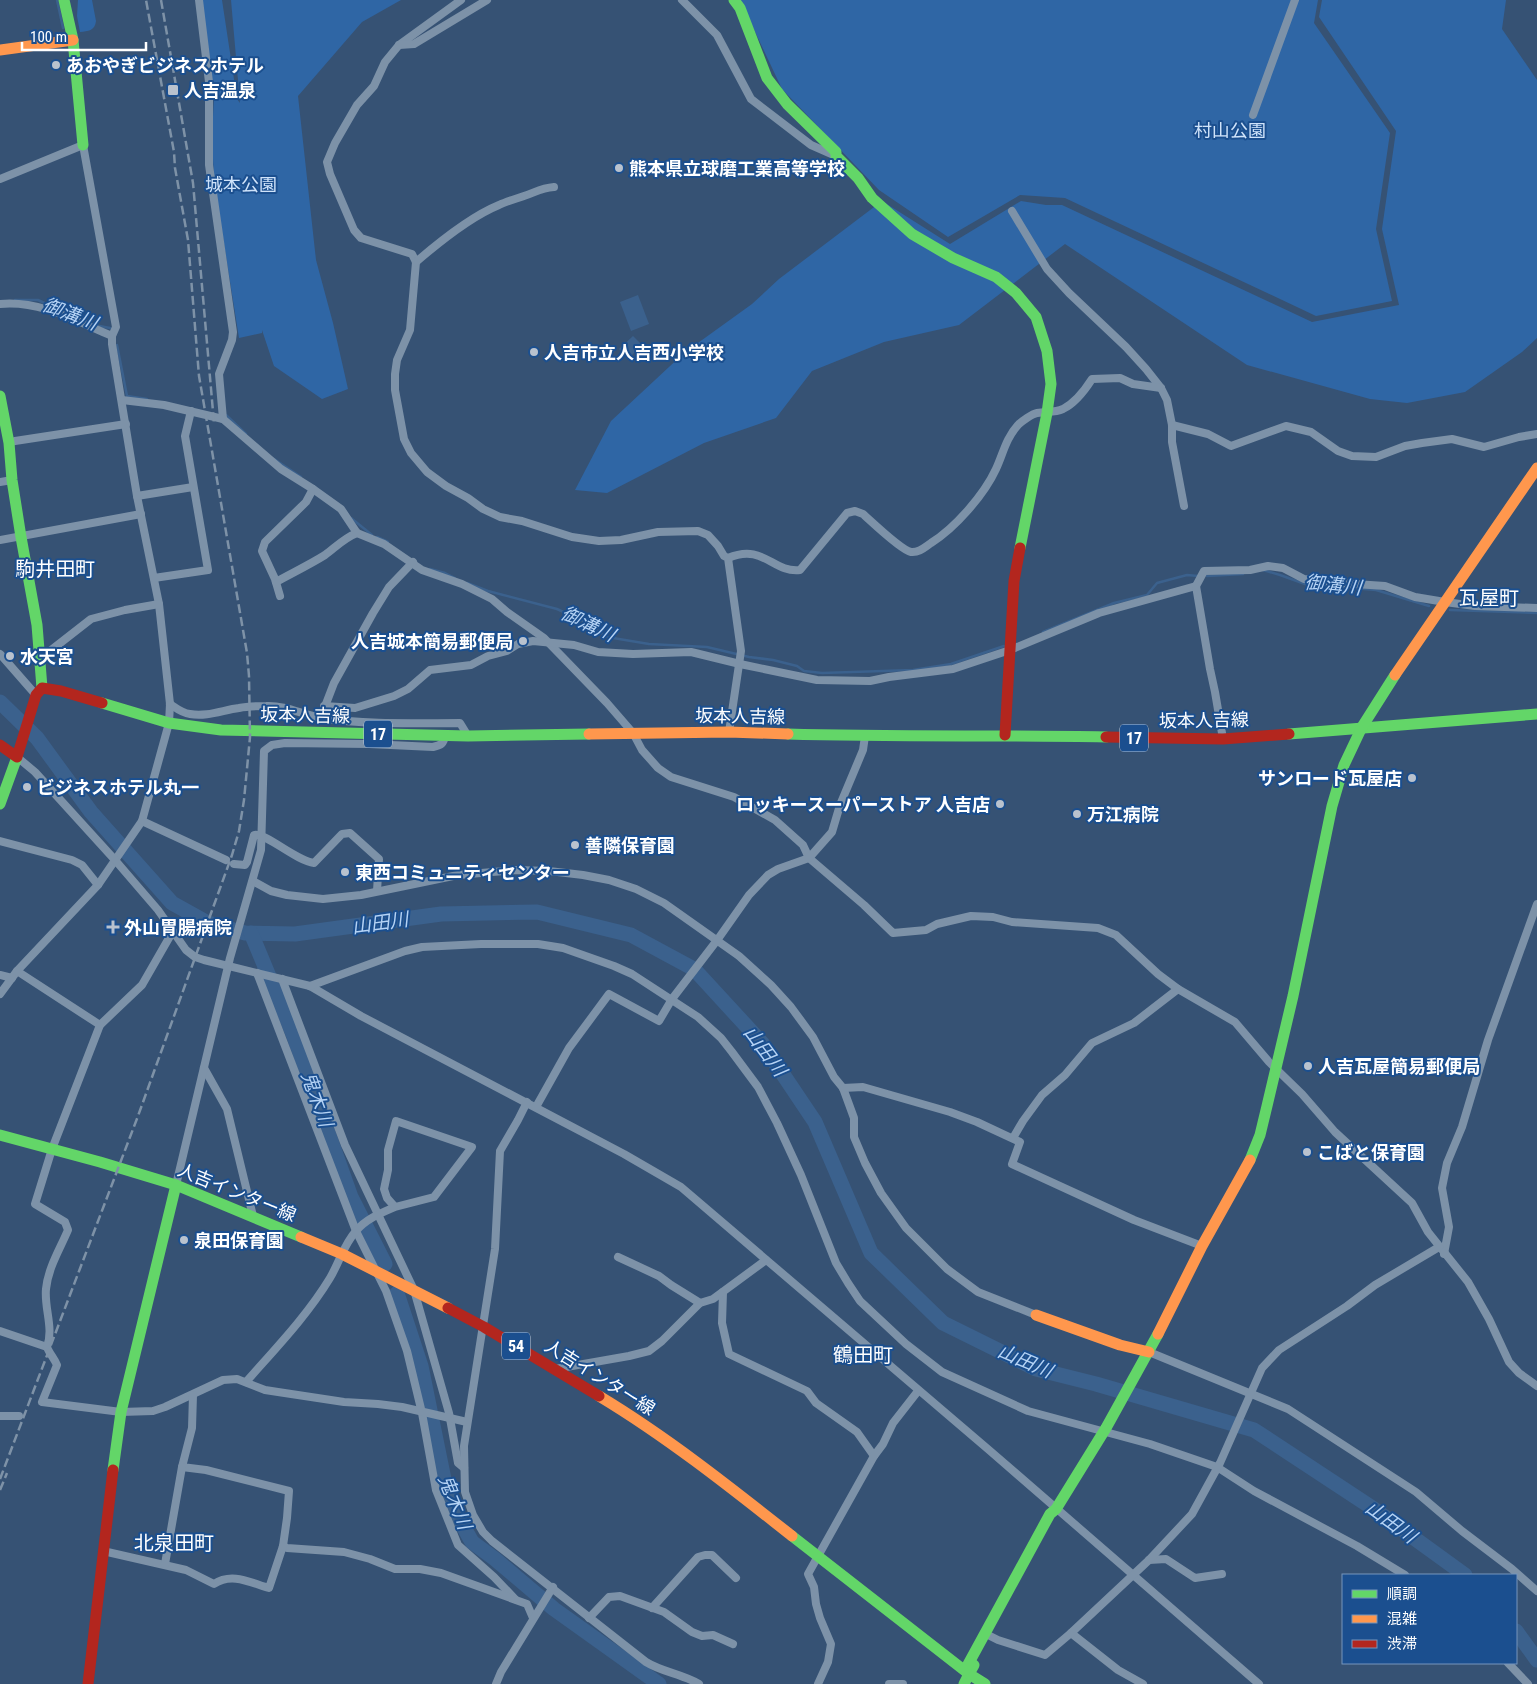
<svg xmlns="http://www.w3.org/2000/svg" width="1537" height="1684" font-family="'Roboto Condensed','Noto Sans JP',sans-serif">
  <style>
    .green { fill: #2f66a5 }
    .water { fill: #3b618d }
    .lines { fill: none; stroke-linecap: round; stroke-linejoin: round }
    .stream { stroke: #3b618d; stroke-width: 2.5 }
    .river { stroke: #3b618d; stroke-width: 15 }
    .street { stroke: #7d92a8; stroke-width: 8 }
    .fast { stroke: #63d668; stroke-width: 11 }
    .slow { stroke: #ff974d; stroke-width: 11 }
    .jam { stroke: #b3261e; stroke-width: 11 }
    .rail { stroke: #7e92a7; stroke-width: 2.5; stroke-dasharray: 9 4; stroke-linecap: butt }
    .poi-dot { fill: #b9c2ce; stroke: #1b4f8f; stroke-width: 2 }
    .labels { text-anchor: middle; dominant-baseline: central; stroke-width: 4; stroke-linejoin: round; paint-order: stroke }
    .shield { fill: #1b4f8f; stroke: #bbcadd; stroke-width: 1 }
    .shield-label { font-size: 16px; font-weight: bold; fill: #fff }
    .poi-label { font-size: 18px; font-weight: bold; fill: #fff; stroke: #1b4f8f; text-anchor: start }
    .park-label { font-size: 18px; fill: #cfe3fa; stroke: #1b4f8f }
    .street-label { font-size: 18px; fill: #fff; stroke: #1b4f8f }
    .water-label { font-size: 19px; font-style: italic; fill: #b5d3f5; stroke: #1b4f8f }
    .quarter-label { font-size: 20px; fill: #fff; stroke: #1b4f8f }
  </style>
  <rect width="100%" height="100%" fill="#365274"/>
  <g class="green">
    <path d="M78 0H92L96 21C95 31 88 31 80 32L77 16Z"/>
    <polygon points="202,0 222,0 237,99 240,103 231,0 401,0 362,22 298,96 316,260 333,323 348,389 322,399 274,366 262,330 262,333 239,338 214,181 212,137 214,96"/>
    <polygon points="740,0 1318,0 1314,23 1390,133 1376,229 1392,301 1316,316 1065,198 1020,195 948,237 879,190 782,89"/>
    <polygon points="1322,0 1506,0 1502,29 1537,80 1537,338 1522,352 1465,392 1407,403 1370,399 1247,365 1065,244 959,325 884,342 812,371 776,418 704,443 607,493 575,490 611,421 684,353 752,304 779,279 882,201 950,244 1021,201 1046,205 1062,205 1312,322 1399,305 1382,229 1396,131 1319,17"/>
  </g>
  <g class="water">
    <polygon points="638,295 649,324 631,331 620,302"/>
    <polygon points="633,336 642,345 628,359 619,349"/>
  </g>
  <g class="lines">
    <g class="stream">
      <polyline points="57,0 63,28"/>
      <polyline points="15,300 38,300 57,309"/>
      <polyline points="94,325 110,328"/>
      <polyline points="117,345 127,396 147,399"/>
      <polyline points="226,415 246,434"/>
      <polyline points="274,459 301,477"/>
      <polyline points="351,518 372,535"/>
      <polyline points="377,537 388,542"/>
      <polyline points="430,569 445,573 455,578"/>
      <polyline points="1263,570 1280,575 1305,584 1376,590 1429,606"/>
      <polyline points="1207,576 1243,574"/>
      <polyline points="467,583 488,591 557,609 583,621 607,637 649,644 707,647 749,657 773,660 797,666 804,671 822,673 913,670 951,664 1004,646"/>
      <polyline points="1450,610 1537,613"/>
      <polyline points="1043,632 1114,603 1147,595 1157,583 1187,575 1198,576"/>
    </g>
    <g class="river">
      <polyline points="0,702 37,738 91,812 172,903 208,923 245,933 295,934 441,914 537,912 631,935 694,969 762,1043 815,1122 871,1253 943,1323 1036,1369 1096,1384 1254,1430 1374,1509 1465,1575"/>
      <polyline points="251,933 293,1034 351,1197 385,1264"/>
      <polyline points="397,1293 421,1366 445,1484 453,1508 472,1542 495,1559 554,1609 659,1684"/>
      <polyline points="1516,1631 1537,1660"/>
    </g>
    <g class="street">
      <polyline points="199,0 209,82 209,165 233,332 232,340 219,374 223,419"/>
      <polyline points="461,0 399,45 385,62 374,86 357,105 335,143 327,162 330,174 354,230 361,238 412,254 416,262 410,330 397,360 395,374 395,390 404,439 411,453 427,472 446,486 468,498 483,509 500,517 522,521 572,537 599,541 621,540 658,532 698,531 708,535 718,546 724,556 728,558 741,651 729,732"/>
      <polyline points="682,0 717,35 751,99 811,145 836,156"/>
      <polyline points="399,45 414,44 487,0"/>
      <polyline points="1253,115 1295,0"/>
      <polyline points="0,179 83,145 116,327 112,336 112,344 137,496 159,604 170,704 169,723 142,821 98,885 17,971 0,994"/>
      <polyline points="1012,211 1047,269 1069,293 1126,347 1146,369 1161,388 1167,400 1172,425 1172,442 1184,506"/>
      <path d="M416 262C438 243 472 216 499 205 507 201 516 199 524 196 536 192 541 188 554 187"/>
      <path d="M0 304C40 300 76 321 112 336"/>
      <polyline points="122,400 164,405 223,419 281,469 313,489 341,509 357,533 384,544 422,570 462,584 492,599 507,612 544,638 607,703 633,733 642,750 658,768 671,777 734,797 775,820 803,845 809,858 864,905 893,933 926,930 937,924 971,916 993,917 1012,922 1098,928 1116,935 1158,974 1178,989 1235,1022 1269,1062 1302,1094 1335,1132 1412,1203 1428,1232 1468,1282 1489,1319 1509,1362 1519,1373 1537,1386"/>
      <polyline points="1172,425 1208,434 1231,446 1286,426 1311,432 1338,451 1352,456 1376,457 1405,446 1422,443 1452,439 1484,447 1519,437 1537,434"/>
      <polyline points="9,443 15,441 126,424"/>
      <polyline points="0,482 12,480"/>
      <polyline points="137,496 193,487"/>
      <polyline points="0,540 141,514"/>
      <path d="M728 558C764 543 772 573 800 570L847 513 855 511 863 514C872 522 901 550 911 552 919 553 925 547 931 543 955 528 984 495 996 469 1003 454 1006 438 1018 425 1022 421 1032 414 1037 413 1046 411 1054 413 1063 409 1075 403 1085 390 1092 379L1120 378 1133 384 1161 388"/>
      <polyline points="154,578 208,570 185,436 191,411"/>
      <path d="M276 582C292 573 309 565 325 555 336 547 344 538 357 533"/>
      <polyline points="280,596 275,579 262,551 265,542 306,502 313,489"/>
      <polyline points="0,654 36,695"/>
      <polyline points="41,658 91,619 125,610 159,604"/>
      <path d="M170 704C176 708 182 713 190 714 207 717 223 710 239 708 248 706 257 706 266 706 286 705 303 715 322 718 366 725 416 723 460 723L468 736"/>
      <polyline points="324,706 355,708 394,696 408,689 430,670 471,665 488,656 507,651 518,644 533,641 574,645 598,652 633,654 691,652 740,664 817,680 870,681 889,677 953,669 1010,650 1099,613 1196,586"/>
      <polyline points="324,709 334,683 373,613 389,587 413,562"/>
      <polyline points="1223,739 1215,692 1210,669 1196,586 1204,571 1250,570 1268,566 1283,568 1304,579 1340,583 1385,586 1415,597 1445,602 1475,606 1537,608"/>
      <polyline points="17,757 35,772 115,860 158,910 186,950 195,957 204,960 310,986 361,1016 624,1154 681,1187 989,1450 1259,1684"/>
      <polyline points="142,821 226,860"/>
      <polyline points="0,841 72,860 82,865 98,885"/>
      <path d="M234 864 245 865 247 862 254 835C265 832 296 861 314 863L342 834 350 833 379 859 377 891"/>
      <polyline points="253,881 271,891 287,895 323,899 361,895 458,875 516,870 549,871 583,875 609,880 636,889 664,903 739,956 771,985 791,1007 813,1037 834,1077 843,1088 854,1118 854,1137 865,1163 881,1193 906,1228 947,1269 978,1292 1036,1315"/>
      <polyline points="17,971 100,1025"/>
      <polyline points="257,973 356,1231 386,1291 407,1351 422,1413 436,1490 458,1545 494,1577 515,1599"/>
      <polyline points="0,975 12,978"/>
      <polyline points="282,979 345,1145 414,1290 449,1413 458,1463 464,1468"/>
      <polyline points="310,986 405,951 422,947 481,944 538,944 563,948 614,966 632,974 698,1017 721,1038 732,1052 758,1087 777,1123 801,1175 836,1263 848,1283 860,1301 906,1344 942,1372 1028,1411 1150,1444 1217,1467 1254,1491 1357,1546 1405,1575"/>
      <polyline points="204,1068 227,1109 253,1216"/>
      <polyline points="843,1088 863,1087 950,1112 977,1122 1020,1142 1012,1164 1134,1220 1202,1246"/>
      <path d="M527 1102 518 1120 500 1151 495 1249 464 1446 465 1492 473 1515 483 1532 492 1541 646 1662C662 1672 682 1674 699 1684"/>
      <polyline points="536,1107 569,1048 609,994 659,1021 672,999 718,939 749,895 768,875 778,869 809,858 832,832 840,805 863,750 865,736"/>
      <polyline points="1013,1138 1023,1121 1042,1095 1065,1075 1092,1043 1134,1023 1178,989"/>
      <path d="M176 1185 230 958 261 850 264 751 272 745 285 743 369 744 433 747C441 745 444 744 445 735"/>
      <polyline points="1444,1254 1449,1227 1442,1188 1447,1163 1462,1127 1488,1040 1537,904"/>
      <polyline points="618,1257 659,1276 671,1285 700,1303"/>
      <polyline points="723,1292 722,1323 729,1354 807,1391 816,1403 857,1432 874,1456"/>
      <path d="M0 1331 47 1347C49 1353 54 1358 57 1365L42 1402 121 1412 153 1411 165 1407 223 1380 237 1379 265 1390 278 1392 344 1402 378 1404 402 1407 467 1422"/>
      <path d="M47 1347C54 1328 44 1308 46 1289 48 1268 60 1249 68 1230L65 1222 35 1204 52 1149 100 1025 142 985 173 931"/>
      <polyline points="1149,1352 1288,1409 1416,1492 1462,1531 1512,1569 1537,1591"/>
      <polyline points="555,1369 629,1356 649,1351 662,1341 700,1303 713,1299 766,1260"/>
      <path d="M246 1382C275 1349 307 1316 330 1278 339 1263 344 1244 356 1231 366 1219 381 1213 395 1207L387 1198 384 1189 388 1170V1150L396 1121 472 1147 434 1197 395 1207"/>
      <polyline points="0,1416 19,1416"/>
      <polyline points="283,1546 287,1548 344,1552 370,1559 395,1569 420,1569 441,1573 527,1604 533,1618"/>
      <path d="M103 1551 186 1570 214 1584C232 1572 251 1583 269 1588L283 1546 287 1518 289 1491 206 1470 182 1467 192 1428 193 1395"/>
      <polyline points="1149,1560 1166,1559 1195,1578 1222,1574"/>
      <polyline points="165,1564 182,1467"/>
      <polyline points="652,1608 698,1557 705,1555 712,1555 736,1578"/>
      <polyline points="589,1618 609,1597 620,1596 664,1612 692,1632 702,1636 713,1635 733,1644"/>
      <polyline points="1071,1633 1118,1670 1143,1684"/>
      <polyline points="990,1636 998,1640 1045,1655 1071,1633 1149,1560 1192,1514 1220,1463 1262,1368 1279,1350 1347,1306 1375,1285 1439,1247"/>
      <polyline points="1508,1663 1528,1684"/>
      <polyline points="496,1684 501,1672 553,1587"/>
      <polyline points="818,1684 828,1662 831,1644 820,1618 816,1604 814,1587 808,1574 874,1456 883,1444 893,1423 918,1391"/>
      <polyline points="889,1684 903,1684"/>
    </g>
    <g class="fast">
      <polyline points="64,0 73,40 83,145"/>
      <polyline points="734,0 740,8 767,78 787,104 836,152 836,156 858,178 872,198 912,234 953,258 996,277 1016,293 1036,317 1047,351 1051,384 1047,413 1020,548"/>
      <polyline points="0,396 9,443 12,480 21,537 37,625 42,688"/>
      <polyline points="102,703 169,723 221,730 468,736 589,734"/>
      <path d="M788 734C894 737 1000 735 1106 737"/>
      <polyline points="1289,734 1537,714"/>
      <polyline points="0,804 17,757"/>
      <polyline points="0,1135 100,1162 176,1185 301,1237"/>
      <polyline points="1250,1160 1260,1135 1267,1106 1293,996 1332,806 1344,765 1362,727 1395,675"/>
      <polyline points="113,1470 121,1412 176,1185"/>
      <polyline points="792,1536 969,1674 964,1684"/>
      <polyline points="974,1665 969,1674 985,1684"/>
      <polyline points="965,1670 1050,1514 1056,1509 1106,1428 1158,1334"/>
    </g>
    <g class="slow">
      <polyline points="0,50 73,40"/>
      <polyline points="1395,675 1537,468"/>
      <polyline points="589,734 729,732 788,734"/>
      <polyline points="301,1237 342,1254 448,1308"/>
      <polyline points="1036,1315 1120,1345 1149,1352"/>
      <polyline points="1158,1334 1202,1246 1250,1160"/>
      <path d="M599 1396C667 1437 730 1487 792 1536"/>
    </g>
    <g class="jam">
      <polyline points="1005,735 1014,581 1020,548"/>
      <polyline points="1106,737 1223,739 1289,734"/>
      <polyline points="0,745 17,757 36,695 42,688 61,691 102,703"/>
      <polyline points="448,1308 484,1327 599,1396"/>
      <polyline points="88,1684 113,1470"/>
    </g>
    <g class="rail">
      <polyline points="161,0 193,183 214,423"/>
      <polyline points="0,1479 138,1116 232,855 239,831 244,800 250,737 249,676 247,653 199,376 188,240 175,168 174,152 146,0"/>
      <polyline points="0,1490 7,1473"/>
    </g>
  </g>
  <g class="poi-dot">
    <circle cx="56" cy="65" r="5"/>
    <rect x="167" y="84" width="12" height="12" rx="2.5"/>
    <circle cx="619" cy="168" r="5"/>
    <circle cx="534" cy="352" r="5"/>
    <circle cx="523" cy="641" r="5"/>
    <circle cx="10" cy="656" r="5"/>
    <circle cx="1412" cy="778" r="5"/>
    <circle cx="27" cy="787" r="5"/>
    <circle cx="1000" cy="804" r="5"/>
    <circle cx="1077" cy="814" r="5"/>
    <circle cx="575" cy="845" r="5"/>
    <circle cx="345" cy="872" r="5"/>
    <path d="M110.5 919.5h5v5h5v5h-5v5h-5v-5h-5v-5h5z"/>
    <circle cx="1308" cy="1066" r="5"/>
    <circle cx="1307" cy="1152" r="5"/>
    <circle cx="184" cy="1240" r="5"/>
  </g>
  <g class="labels">
    <g class="shield">
      <rect x="364" y="720.5" width="28" height="27" rx="4"/>
      <rect x="1120" y="724.5" width="28" height="27" rx="4"/>
      <rect x="502" y="1332.5" width="28" height="27" rx="4"/>
    </g>
    <g class="shield-label">
      <text x="378" y="734">17</text>
      <text x="1134" y="738">17</text>
      <text x="516" y="1346">54</text>
    </g>
    <g class="poi-label">
      <text x="66" y="65">あおやぎビジネスホテル</text>
      <text x="184" y="90">人吉温泉</text>
      <text x="629" y="168">熊本県立球磨工業高等学校</text>
      <text x="544" y="352">人吉市立人吉西小学校</text>
      <text x="513" y="641" text-anchor="end">人吉城本簡易郵便局</text>
      <text x="20" y="656">水天宮</text>
      <text x="1402" y="778" text-anchor="end">サンロード瓦屋店</text>
      <text x="37" y="787">ビジネスホテル丸一</text>
      <text x="990" y="804" text-anchor="end">ロッキースーパーストア 人吉店</text>
      <text x="1087" y="814">万江病院</text>
      <text x="585" y="845">善隣保育園</text>
      <text x="355" y="872">東西コミュニティセンター</text>
      <text x="124" y="927">外山胃腸病院</text>
      <text x="1318" y="1066">人吉瓦屋簡易郵便局</text>
      <text x="1317" y="1152">こばと保育園</text>
      <text x="194" y="1240">泉田保育園</text>
    </g>
    <g class="park-label">
      <text x="1230" y="130">村山公園</text>
      <text x="241" y="184">城本公園</text>
    </g>
    <g class="street-label">
      <text transform="translate(305 715) rotate(1)">坂本人吉線</text>
      <text transform="translate(740 716) rotate(1)">坂本人吉線</text>
      <text transform="translate(1204 720) rotate(-1)">坂本人吉線</text>
      <text transform="translate(237 1192) rotate(22)">人吉インター線</text>
      <text transform="translate(600 1377) rotate(32)">人吉インター線</text>
    </g>
    <g class="water-label">
      <text transform="translate(70 314) rotate(21)">御溝川</text>
      <text transform="translate(1333 585) rotate(6)">御溝川</text>
      <text transform="translate(588 624) rotate(25)">御溝川</text>
      <text transform="translate(380 923) rotate(-8)">山田川</text>
      <text transform="translate(765 1051) rotate(53)">山田川</text>
      <text transform="translate(317 1099) rotate(70)">鬼木川</text>
      <text transform="translate(1025 1361) rotate(23)">山田川</text>
      <text transform="translate(455 1502) rotate(68)">鬼木川</text>
      <text transform="translate(1391 1522) rotate(36)">山田川</text>
    </g>
    <g class="quarter-label">
      <text x="55" y="569">駒井田町</text>
      <text x="1489" y="598">瓦屋町</text>
      <text x="863" y="1355">鶴田町</text>
      <text x="174" y="1543">北泉田町</text>
    </g>
  </g>
  <rect x="1342" y="1574" width="175" height="90" fill="#1b4f8f" stroke="#7695bc"/>
  <rect x="1352" y="1590" width="25" height="8" fill="#63d668" stroke="#7695bc"/>
  <text x="1387" y="1599" font-size="15" fill="#ffffff">順調</text>
  <rect x="1352" y="1615" width="25" height="8" fill="#ff974d" stroke="#7695bc"/>
  <text x="1387" y="1624" font-size="15" fill="#ffffff">混雑</text>
  <rect x="1352" y="1640" width="25" height="8" fill="#b3261e" stroke="#7695bc"/>
  <text x="1387" y="1649" font-size="15" fill="#ffffff">渋滞</text>
  <path d="M22 42v8h124v-8" fill="none" stroke="#ffffff" stroke-width="2.5"/>
  <text x="30" y="42" font-size="15" fill="#ffffff" stroke="#1b4f8f" stroke-width="4" paint-order="stroke">100 m</text>
</svg>
